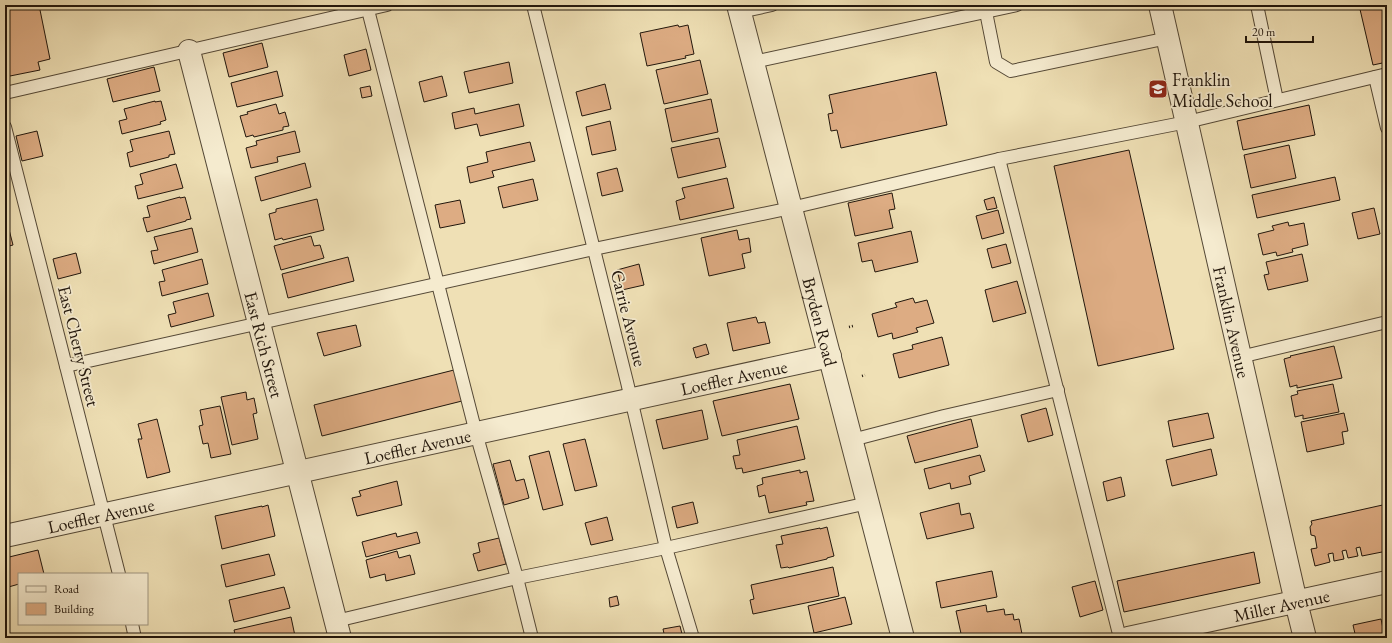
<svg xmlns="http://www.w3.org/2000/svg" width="1392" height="643" font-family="'EB Garamond',serif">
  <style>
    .building { fill: #ddac83; stroke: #21160c }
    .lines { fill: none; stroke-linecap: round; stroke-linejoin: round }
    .service-casing { stroke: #544836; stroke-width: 14 }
    .minor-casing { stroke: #544836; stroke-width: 24 }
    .tertiary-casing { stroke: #544836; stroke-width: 24 }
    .path { stroke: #21160c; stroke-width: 2.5; stroke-dasharray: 1 2; stroke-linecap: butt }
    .service { stroke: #f5ebcf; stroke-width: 12 }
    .minor { stroke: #f5ebcf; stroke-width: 22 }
    .tertiary { stroke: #f5ebcf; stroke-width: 22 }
    .labels { text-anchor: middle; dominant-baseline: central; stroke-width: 3.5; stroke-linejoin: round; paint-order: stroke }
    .poi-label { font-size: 18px; fill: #21160c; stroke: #f5ebcf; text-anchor: start }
    .street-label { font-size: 18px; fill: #21160c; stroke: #f5ebcf }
  </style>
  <rect width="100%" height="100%" fill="#efe0b5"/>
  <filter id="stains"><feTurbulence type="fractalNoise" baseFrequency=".005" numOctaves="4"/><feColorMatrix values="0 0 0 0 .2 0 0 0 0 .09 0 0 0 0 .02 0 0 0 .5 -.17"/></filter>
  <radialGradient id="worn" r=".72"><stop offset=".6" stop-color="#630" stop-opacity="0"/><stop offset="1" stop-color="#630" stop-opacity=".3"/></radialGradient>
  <g class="building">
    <polygon points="5,5 27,5 27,7 39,5 50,59 38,62 40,70 5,77"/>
    <polygon points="1359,5 1387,5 1387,62 1373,65"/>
    <polygon points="678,25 679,27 688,25 694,54 685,56 686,58 647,66 640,33"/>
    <polygon points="262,43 268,67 229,77 223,53"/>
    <polygon points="366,49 371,70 349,76 344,55"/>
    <polygon points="700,60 708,94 664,104 656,70"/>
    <polygon points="509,62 513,83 469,93 464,72"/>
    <polygon points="154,67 160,91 113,102 107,79"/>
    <polygon points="277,71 283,96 237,107 231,83"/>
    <polygon points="936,72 947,125 841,148 837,130 831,131 828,114 833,113 829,95"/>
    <polygon points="442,76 447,96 424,102 419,82"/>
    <polygon points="605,84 611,109 582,116 576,92"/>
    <polygon points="370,86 372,96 362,98 360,88"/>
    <polygon points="711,99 718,132 672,142 665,109"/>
    <polygon points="155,101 155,102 161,101 166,120 160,122 161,124 122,134 119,121 127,119 124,109"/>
    <polygon points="276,104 279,114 285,112 289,126 283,127 283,130 254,137 253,135 246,137 240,116 248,114 247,112"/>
    <polygon points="519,104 524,126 480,136 477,124 455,129 452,113 474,108 475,114"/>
    <polygon points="1309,105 1315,135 1243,150 1237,121"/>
    <polygon points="610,121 616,150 592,155 586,127"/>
    <polygon points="37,131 43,156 22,161 16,136"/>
    <polygon points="169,131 175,154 169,155 169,157 130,167 127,153 133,151 130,140"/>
    <polygon points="295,131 300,152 277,157 278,162 251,168 246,148 257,145 256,141"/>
    <polygon points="719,138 726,167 678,178 671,148"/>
    <polygon points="530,142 535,161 492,171 494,177 470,183 467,167 488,162 486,152"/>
    <polygon points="1289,145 1296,178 1251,188 1244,155"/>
    <polygon points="1129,150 1174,349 1098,366 1054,166"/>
    <polygon points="305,163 311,187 261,201 255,177"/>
    <polygon points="176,164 183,188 138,199 135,186 143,184 140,174"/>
    <polygon points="617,168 623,191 602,196 597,173"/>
    <polygon points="1335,177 1340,200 1257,218 1252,195"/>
    <polygon points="727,178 734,208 680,220 676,201 685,198 682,188"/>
    <polygon points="533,179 538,200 503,208 498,187"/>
    <polygon points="892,193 895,209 889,210 893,228 855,236 848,203"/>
    <polygon points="180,197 180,198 185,197 191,219 186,220 186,221 147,232 143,218 150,217 147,206"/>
    <polygon points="994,197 997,208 987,210 984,200"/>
    <polygon points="317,199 324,230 283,240 282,238 275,240 269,214 276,212 276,209"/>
    <polygon points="460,200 465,223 440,228 435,205"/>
    <polygon points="1374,208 1380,234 1358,239 1352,213"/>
    <polygon points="998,210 1004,233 982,239 976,216"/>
    <polygon points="5,214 13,245 5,247"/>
    <polygon points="1288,222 1289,226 1304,223 1308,245 1292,249 1293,252 1277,256 1276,252 1263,255 1258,234 1274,230 1272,226"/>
    <polygon points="192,228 198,252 154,264 151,251 158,250 154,237"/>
    <polygon points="737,230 739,240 749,238 751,252 742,254 745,268 709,276 701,238"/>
    <polygon points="911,231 918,262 875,272 872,260 862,262 858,243"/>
    <polygon points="311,236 314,246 320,245 324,258 281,270 274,246"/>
    <polygon points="1006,244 1011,263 992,268 987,249"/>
    <polygon points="76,253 81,273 58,279 53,259"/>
    <polygon points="1302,254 1308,281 1268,290 1264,275 1269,274 1266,262"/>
    <polygon points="348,257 354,281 288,298 282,274"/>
    <polygon points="202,259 208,284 162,296 159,282 165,281 162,270"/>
    <polygon points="639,264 644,285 622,290 617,270"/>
    <polygon points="1017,281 1026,313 993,322 985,290"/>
    <polygon points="208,293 214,316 171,327 168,315 176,313 173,302"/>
    <polygon points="913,298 915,303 927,300 934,323 916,328 918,332 893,339 892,333 878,337 872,314 897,307 895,303"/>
    <polygon points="756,317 758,323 765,322 770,343 733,351 727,323"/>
    <polygon points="356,325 361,346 324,356 317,333"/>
    <polygon points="942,337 949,365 899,378 893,354 913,349 912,345"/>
    <polygon points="706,344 709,354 696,358 693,348"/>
    <polygon points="1334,346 1342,378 1297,388 1297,385 1290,387 1284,359 1291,357 1290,356"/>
    <polygon points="454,370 462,401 322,436 314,405"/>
    <polygon points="790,384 799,419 722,436 713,401"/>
    <polygon points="1333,384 1339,412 1303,419 1303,415 1295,417 1291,396 1298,394 1297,391"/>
    <polygon points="246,392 247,400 254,398 257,413 253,414 258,439 232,445 221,397"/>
    <polygon points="220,406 231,454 211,458 208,443 203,444 199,426 203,425 200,410"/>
    <polygon points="1046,408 1053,435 1028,442 1021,415"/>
    <polygon points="702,410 708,439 663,449 656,420"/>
    <polygon points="1208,413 1214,438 1173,447 1168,421"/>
    <polygon points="1344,413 1348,431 1342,432 1344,444 1307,452 1301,422"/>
    <polygon points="157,419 170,472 147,478 138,439 142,439 138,424"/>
    <polygon points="971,419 978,447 915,463 907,436"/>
    <polygon points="797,426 805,459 743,473 742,468 736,469 733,456 740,455 737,440"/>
    <polygon points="585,439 597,486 575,491 563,444"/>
    <polygon points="1211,449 1217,475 1172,486 1166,460"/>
    <polygon points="549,451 563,505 543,510 529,456"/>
    <polygon points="980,455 985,471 969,476 971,484 951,489 950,483 929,489 924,469"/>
    <polygon points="510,460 516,481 524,479 529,498 504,505 493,464"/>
    <polygon points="800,470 800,473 807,471 814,501 806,502 807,505 769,513 765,495 759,497 757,486 763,484 762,478"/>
    <polygon points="1121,477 1125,496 1107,501 1103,482"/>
    <polygon points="397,481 402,505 357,516 352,498 361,496 359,491"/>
    <polygon points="693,502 698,523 677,528 672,507"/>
    <polygon points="959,503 961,515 970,513 974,528 927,539 920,513"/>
    <polygon points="1387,504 1387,551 1362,556 1360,547 1356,548 1358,556 1348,558 1346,550 1342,551 1344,559 1334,561 1333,553 1328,554 1330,562 1315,566 1311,549 1317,548 1315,536 1311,535 1310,527 1312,524 1311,521"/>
    <polygon points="268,505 275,536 222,549 215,516 262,506 262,507"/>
    <polygon points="607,517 613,540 591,545 585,523"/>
    <polygon points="827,527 834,556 827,558 827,559 789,568 788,567 781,568 776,545 783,544 781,536 820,528 820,529"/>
    <polygon points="417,532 420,543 366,557 362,542 396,533 397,537"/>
    <polygon points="499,538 506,564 478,571 473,554 480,552 478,543"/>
    <polygon points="38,550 44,574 19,574 19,584 5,588 5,558"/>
    <polygon points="397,551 399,558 410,555 415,574 386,581 385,574 370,578 366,560"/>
    <polygon points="1254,552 1260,583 1124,612 1117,581"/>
    <polygon points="269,554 275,575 226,587 221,565"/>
    <polygon points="833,567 839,596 753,614 750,600 754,599 751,585"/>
    <polygon points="992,571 997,597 941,608 936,582"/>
    <polygon points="1095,581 1103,610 1080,617 1072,587"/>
    <polygon points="284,587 290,608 234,622 229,600"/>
    <polygon points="617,596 619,605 610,607 609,598"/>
    <polygon points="845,597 852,624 814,633 808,606"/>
    <polygon points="986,605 987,612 1004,609 1005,615 1013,614 1014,620 1019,619 1022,634 1003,638 991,638 991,637 984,638 962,638 956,611"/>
    <polygon points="291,617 295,636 290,638 236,638 234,630"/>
    <polygon points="1381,619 1385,638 1356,638 1353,625"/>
    <polygon points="680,626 683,638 665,638 663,629"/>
    <polygon points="852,634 853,638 836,638"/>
  </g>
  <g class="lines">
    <g class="service-casing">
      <g id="service">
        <polyline points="533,5 627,382 666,548 693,638"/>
        <polyline points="1257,5 1277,100"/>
        <polyline points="368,10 476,433 517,578 532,638"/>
        <polyline points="740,12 772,5"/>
        <polyline points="986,12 996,62 1011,71 1168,38"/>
        <polyline points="753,62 1017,5"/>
        <polyline points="1375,77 1387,128"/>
        <polyline points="5,93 387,5"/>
        <polyline points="5,127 119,574"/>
        <polyline points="999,159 1120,638"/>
        <polyline points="1240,357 1387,322"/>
        <polyline points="66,366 594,249 791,208 999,159 1187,122 1387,74"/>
        <polyline points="852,440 944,416 1058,390"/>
        <polyline points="336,621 517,578 666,548 868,503"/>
        <polyline points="132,624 135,638"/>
      </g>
    </g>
    <g class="minor-casing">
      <g id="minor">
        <path id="s1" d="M738 5 903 638"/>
        <path id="s2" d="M1160 5 1296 602 1305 638"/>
        <path id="s3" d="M189 51 340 638"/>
        <path id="s4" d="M5 536 830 356"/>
      </g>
    </g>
    <g class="tertiary-casing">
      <g id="tertiary">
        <path id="s5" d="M1128 638 1387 582"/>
      </g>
    </g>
    <g class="path">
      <polyline points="849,327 853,326"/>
      <polyline points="862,376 865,375"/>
    </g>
    <use href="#service" class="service"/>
    <use href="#minor" class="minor"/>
    <use href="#tertiary" class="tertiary"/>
  </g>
  <defs>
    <g id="school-square" transform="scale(1)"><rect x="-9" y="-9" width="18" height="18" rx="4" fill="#8f2418" stroke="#f5ebcf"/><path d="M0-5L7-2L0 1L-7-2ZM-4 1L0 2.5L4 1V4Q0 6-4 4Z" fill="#fff"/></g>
  </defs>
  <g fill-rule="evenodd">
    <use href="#school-square" x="1158" y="89"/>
  </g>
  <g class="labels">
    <g class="poi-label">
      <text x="1172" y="79">Franklin<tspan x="1172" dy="21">Middle School</tspan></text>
    </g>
    <g class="street-label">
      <text transform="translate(629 318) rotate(76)">Carrie Avenue</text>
      <text stroke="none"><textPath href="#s1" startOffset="327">Bryden Road</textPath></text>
      <text stroke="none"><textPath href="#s2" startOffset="325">Franklin Avenue</textPath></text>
      <text stroke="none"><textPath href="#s3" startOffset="303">East Rich Street</textPath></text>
      <text transform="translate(79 346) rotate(76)">East Cherry Street</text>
      <text stroke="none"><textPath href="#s4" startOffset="746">Loeffler Avenue</textPath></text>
      <text stroke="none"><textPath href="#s4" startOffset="422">Loeffler Avenue</textPath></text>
      <text stroke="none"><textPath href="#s4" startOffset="98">Loeffler Avenue</textPath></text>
      <text stroke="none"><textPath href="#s5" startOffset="157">Miller Avenue</textPath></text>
    </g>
  </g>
  <rect width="1392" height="643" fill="none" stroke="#efe0b5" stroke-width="20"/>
  <rect x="6" y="6" width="1380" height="631" fill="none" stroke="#21160c" stroke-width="2"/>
  <rect x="10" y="10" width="1372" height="623" fill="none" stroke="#21160c"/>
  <rect x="18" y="573" width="130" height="52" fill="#f5ebcf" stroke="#a09681"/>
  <rect x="26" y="586" width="20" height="6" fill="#f5ebcf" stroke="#a09681"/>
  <text x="54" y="593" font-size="12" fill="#21160c">Road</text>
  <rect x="26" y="603" width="20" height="12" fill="#ddac83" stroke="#a09681"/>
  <text x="54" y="613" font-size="12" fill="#21160c">Building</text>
  <path d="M1246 36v6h67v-6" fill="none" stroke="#21160c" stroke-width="2"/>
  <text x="1252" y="36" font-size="12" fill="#21160c" stroke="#f5ebcf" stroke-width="3" paint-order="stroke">20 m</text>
  <rect width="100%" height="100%" filter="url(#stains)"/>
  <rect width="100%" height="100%" fill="url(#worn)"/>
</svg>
